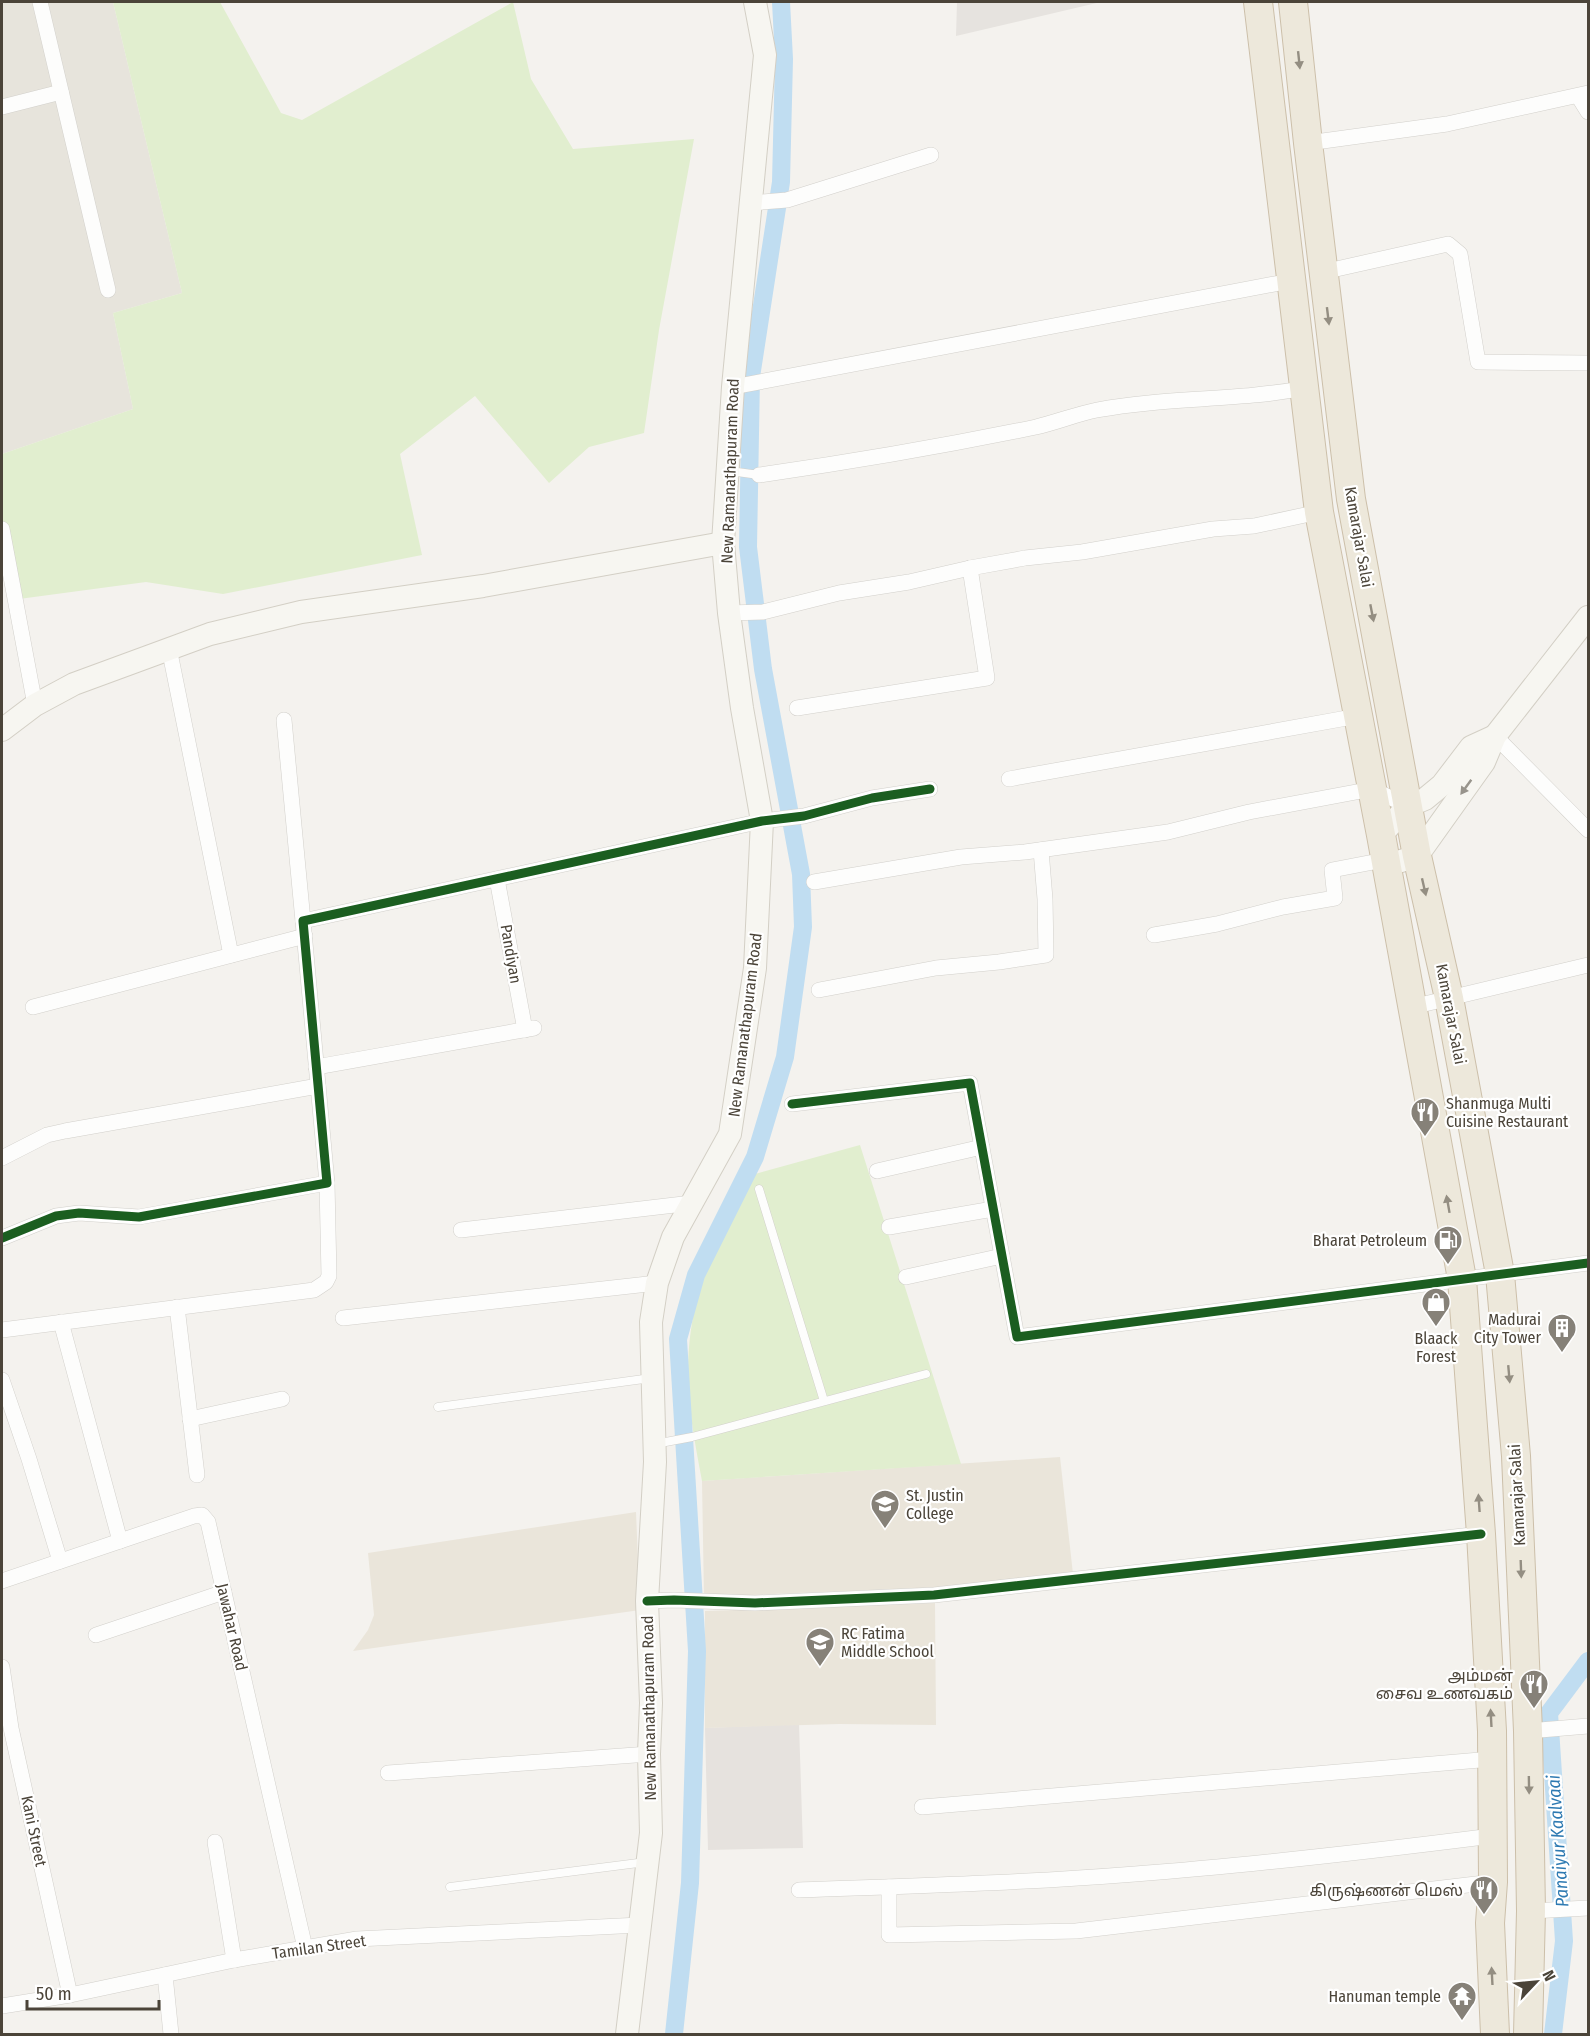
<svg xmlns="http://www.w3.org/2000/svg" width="1590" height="2036" font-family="'Fira Sans Condensed','Noto Sans Tamil',sans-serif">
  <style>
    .residential { fill: #e7e4dc }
    .industrial { fill: #e6e2de }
    .education { fill: #eae5da }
    .green { fill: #e1eecf }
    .parking { fill: #e6e3df }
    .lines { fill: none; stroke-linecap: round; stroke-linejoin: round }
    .canal { stroke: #c0ddf1; stroke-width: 18 }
    .lane-casing { stroke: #d2d0cb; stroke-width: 9 }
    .street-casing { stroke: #d2d0cb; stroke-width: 16 }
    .secondary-casing { stroke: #d3cfc5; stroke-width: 24 }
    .highway-casing { stroke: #ccbfa9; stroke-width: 30 }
    .lane { stroke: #fdfdfc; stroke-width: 8 }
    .street { stroke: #fdfdfc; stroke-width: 15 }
    .secondary { stroke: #f7f6f1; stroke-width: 22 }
    .highway { stroke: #ede8db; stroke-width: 28 }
    .cycleway-casing { stroke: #fff; stroke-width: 13 }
    .cycleway { stroke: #1b5e20; stroke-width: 9 }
    .oneway { fill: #948e82 }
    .oneway2 { fill: #98948c }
    .labels { text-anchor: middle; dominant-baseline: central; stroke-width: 4.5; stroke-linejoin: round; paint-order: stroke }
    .street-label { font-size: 16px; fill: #4b4439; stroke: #fff }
    .poi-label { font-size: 16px; fill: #4b4439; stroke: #fff; text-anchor: end }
    .water-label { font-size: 18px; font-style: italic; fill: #2e7ab2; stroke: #fff }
  </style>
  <rect width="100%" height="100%" fill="#f4f2ee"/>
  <polygon class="residential" points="2,2 113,2 182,293 113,313 133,409 2,454"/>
  <polygon class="industrial" points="799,1724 803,1848 708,1850 705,1728"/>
  <g class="education">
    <polygon points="1060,1457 1073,1574 941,1587 704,1597 702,1481"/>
    <polygon points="636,1512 640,1610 353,1651 368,1630 374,1615 368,1553"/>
    <polygon points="935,1603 936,1725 839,1724 705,1728 705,1611"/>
  </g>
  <g class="green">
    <polygon points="113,2 220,2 281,113 302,120 513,2 531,79 573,149 694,139 659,330 644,433 589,447 549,483 475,396 400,454 422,555 223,594 146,582 19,599 2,527 2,454 133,409 113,313 182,293"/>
    <path d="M860 1145 961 1464 702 1481C691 1421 682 1379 693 1317 695 1308 696 1299 698 1290 712 1250 735 1212 755 1174Z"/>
  </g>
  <polygon class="parking" points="957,2 1101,2 956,36"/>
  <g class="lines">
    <g class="canal">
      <polyline points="674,2034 690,1883 697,1651 678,1339 696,1275 755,1157 785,1057 803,927 801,874 763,669 748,547 751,377 781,182 784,59 781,2"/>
      <polyline points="1553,2034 1564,1941 1549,1713 1588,1661"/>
    </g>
    <g class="lane-casing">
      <g id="lane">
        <polyline points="730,471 759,475"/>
        <polyline points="759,1189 824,1401"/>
        <polyline points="438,1407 651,1378"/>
        <polyline points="655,1444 692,1437 926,1374"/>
        <polyline points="450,1887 646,1862"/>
      </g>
    </g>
    <g class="street-casing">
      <g id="street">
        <polyline points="40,2 108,290"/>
        <polyline points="1578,96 1588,112"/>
        <polyline points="2,107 61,92"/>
        <polyline points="1308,143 1447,124 1588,93"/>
        <polyline points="751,203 787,200 931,155"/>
        <polyline points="1323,272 1448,244 1460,254 1478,362 1588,363"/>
        <polyline points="733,387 1290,281"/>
        <path d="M759 475C851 462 944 446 1036 427 1057 422 1077 414 1097 410 1166 397 1237 401 1305 388"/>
        <polyline points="2,529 35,705"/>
        <polyline points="729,613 763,612 839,593 909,582 970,568 1025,558 1082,552 1213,529 1254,526 1319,512"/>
        <polyline points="169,648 231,955"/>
        <polyline points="797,708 987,678 970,568"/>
        <polyline points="284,720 303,921"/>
        <polyline points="1495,736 1588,830"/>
        <polyline points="1009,779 1358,716"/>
        <polyline points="497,879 525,1030"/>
        <polyline points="814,882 961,857 1025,852 1168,832 1249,812 1372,789 1408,806"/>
        <polyline points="1154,935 1217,924 1283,907 1335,898 1332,870 1384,860"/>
        <polyline points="819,990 936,968 999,962 1046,955 1045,899 1041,850"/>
        <polyline points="33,1007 305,936"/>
        <polyline points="1412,1007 1588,965"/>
        <polyline points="316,1067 534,1028"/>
        <polyline points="792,1104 970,1083 1017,1337 1588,1263"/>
        <polyline points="2,1158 47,1135 65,1131 318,1086"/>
        <polyline points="877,1171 982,1147"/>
        <polyline points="889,1227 993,1209"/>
        <polyline points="461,1230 692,1203"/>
        <polyline points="2,1238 56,1216 79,1213 139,1217 327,1183 303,921 762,821 804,816 872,798 930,789"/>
        <polyline points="906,1277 1002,1256"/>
        <polyline points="177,1307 197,1475"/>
        <polyline points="343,1318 657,1283"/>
        <polyline points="61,1322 120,1541"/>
        <polyline points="2,1330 314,1290 326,1282 329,1276 327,1183"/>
        <polyline points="2,1380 29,1459 60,1561"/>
        <polyline points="190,1419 282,1399"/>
        <polyline points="2,1581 194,1516 202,1515 208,1522 305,1948"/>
        <polyline points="647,1601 674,1600 755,1603 934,1595 1481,1534"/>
        <polyline points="96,1635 224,1592"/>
        <polyline points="2,1667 11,1728 70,1995"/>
        <polyline points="1528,1731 1588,1726"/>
        <polyline points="388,1773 649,1754"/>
        <polyline points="922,1807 1492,1759"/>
        <polyline points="215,1842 234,1960"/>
        <polyline points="889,1887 889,1935 1076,1931 1493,1882"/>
        <path d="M799 1890C911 1886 1023 1883 1135 1874 1255 1865 1373 1851 1492 1836"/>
        <polyline points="1531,1911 1588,1908"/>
        <polyline points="165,1975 171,2034"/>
        <polyline points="2,2006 70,1995 234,1960 357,1939 640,1925"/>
      </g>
    </g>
    <g class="secondary-casing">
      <g id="secondary">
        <polyline points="2,730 35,705 74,684 210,634 301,612 483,586 723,543"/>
        <polyline points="1381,835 1408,806 1425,799 1442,785 1471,747 1495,736"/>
        <polyline points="1385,866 1417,856 1484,762 1495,736 1588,617"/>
        <polyline points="627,2034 651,1833 649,1754 651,1703 647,1601 655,1462 651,1322 657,1283 673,1237 730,1134 755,968 762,821 742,708 729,613 723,543 733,387 765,55 755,2"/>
      </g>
    </g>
    <g class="highway-casing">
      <g id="highway">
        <polyline points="1258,2 1319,512 1381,835 1462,1279 1481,1534 1492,1731 1493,1882 1490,1923 1495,2034"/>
        <polyline points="1293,2 1308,143 1351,499 1417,856 1449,998 1500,1274 1516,1456 1528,1731 1531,1911 1528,2034"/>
      </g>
    </g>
    <use href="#lane" class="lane"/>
    <use href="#street" class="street"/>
    <use href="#secondary" class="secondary"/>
    <use href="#highway" class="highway"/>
    <g class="cycleway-casing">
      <g id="cycleway">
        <polyline points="792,1104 970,1083 1017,1337 1588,1263"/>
        <polyline points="2,1238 56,1216 79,1213 139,1217 327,1183 303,921 762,821 804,816 872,798 930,789"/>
        <polyline points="647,1601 674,1600 755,1603 934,1595 1481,1534"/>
      </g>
    </g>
    <use href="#cycleway" class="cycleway"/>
  </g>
  <defs><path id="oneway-solid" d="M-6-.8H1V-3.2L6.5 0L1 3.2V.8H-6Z" transform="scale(1.5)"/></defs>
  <g class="oneway">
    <use href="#oneway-solid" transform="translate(1299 60) rotate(84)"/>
    <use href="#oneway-solid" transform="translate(1328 316) rotate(83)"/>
    <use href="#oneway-solid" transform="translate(1372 613) rotate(79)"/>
    <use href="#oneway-solid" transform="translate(1424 887) rotate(77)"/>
    <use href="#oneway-solid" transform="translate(1448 1204) rotate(-100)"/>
    <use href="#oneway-solid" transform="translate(1509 1374) rotate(85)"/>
    <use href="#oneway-solid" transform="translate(1479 1503) rotate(-94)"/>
    <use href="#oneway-solid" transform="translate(1521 1569) rotate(88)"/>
    <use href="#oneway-solid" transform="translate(1491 1718) rotate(-93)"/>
    <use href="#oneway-solid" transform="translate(1529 1785) rotate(89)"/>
    <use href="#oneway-solid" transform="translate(1492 1976) rotate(-93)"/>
  </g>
  <use class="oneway2" href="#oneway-solid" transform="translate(1466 787) rotate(126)"/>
  <defs>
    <g id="restaurant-pin" transform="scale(1.5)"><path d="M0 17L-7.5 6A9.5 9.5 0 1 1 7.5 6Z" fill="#868178" stroke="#fff"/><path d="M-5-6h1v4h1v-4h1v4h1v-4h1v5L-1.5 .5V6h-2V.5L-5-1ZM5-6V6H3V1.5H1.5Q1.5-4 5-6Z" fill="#fff"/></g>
    <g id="fuel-pin" transform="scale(1.5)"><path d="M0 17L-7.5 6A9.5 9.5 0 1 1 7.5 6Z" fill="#868178" stroke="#fff"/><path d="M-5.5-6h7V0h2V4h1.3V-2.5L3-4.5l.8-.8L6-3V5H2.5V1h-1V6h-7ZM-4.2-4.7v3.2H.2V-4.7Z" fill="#fff"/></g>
    <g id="shop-pin" transform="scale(1.5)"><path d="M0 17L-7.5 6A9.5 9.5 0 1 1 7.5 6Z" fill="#868178" stroke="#fff"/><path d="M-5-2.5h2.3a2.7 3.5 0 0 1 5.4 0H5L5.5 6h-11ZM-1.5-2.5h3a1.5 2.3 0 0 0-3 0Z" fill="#fff"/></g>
    <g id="building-pin" transform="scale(1.5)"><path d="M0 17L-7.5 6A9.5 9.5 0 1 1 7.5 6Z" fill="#868178" stroke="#fff"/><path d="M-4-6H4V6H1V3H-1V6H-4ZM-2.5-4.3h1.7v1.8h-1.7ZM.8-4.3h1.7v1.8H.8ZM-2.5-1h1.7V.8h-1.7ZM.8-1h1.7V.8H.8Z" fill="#fff"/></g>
    <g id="school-pin" transform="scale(1.5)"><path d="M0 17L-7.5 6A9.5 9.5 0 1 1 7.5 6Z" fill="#868178" stroke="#fff"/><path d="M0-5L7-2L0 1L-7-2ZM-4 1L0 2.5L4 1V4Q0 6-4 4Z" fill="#fff"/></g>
    <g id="temple-pin" transform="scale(1.5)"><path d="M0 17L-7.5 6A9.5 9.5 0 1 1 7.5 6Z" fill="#868178" stroke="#fff"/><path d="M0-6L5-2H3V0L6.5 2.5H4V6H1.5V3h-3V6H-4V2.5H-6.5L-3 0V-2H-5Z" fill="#fff"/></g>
  </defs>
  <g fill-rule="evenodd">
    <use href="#restaurant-pin" x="1425" y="1112"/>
    <use href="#fuel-pin" x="1448" y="1240"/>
    <use href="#shop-pin" x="1436" y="1302"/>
    <use href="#building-pin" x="1562" y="1328"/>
    <use href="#school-pin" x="885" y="1504"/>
    <use href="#school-pin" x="820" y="1642"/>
    <use href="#restaurant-pin" x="1534" y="1684"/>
    <use href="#restaurant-pin" x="1484" y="1890"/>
    <use href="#temple-pin" x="1462" y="1996"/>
  </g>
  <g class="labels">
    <g class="street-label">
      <text transform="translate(730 471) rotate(-88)">New Ramanathapuram Road</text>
      <text transform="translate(1359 537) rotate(80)">Kamarajar Salai</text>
      <text transform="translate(511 954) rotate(80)">Pandiyan</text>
      <text transform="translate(1451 1014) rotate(79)">Kamarajar Salai</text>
      <text transform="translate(745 1025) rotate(-83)">New Ramanathapuram Road</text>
      <text transform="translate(1517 1495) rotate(-93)">Kamarajar Salai</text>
      <text transform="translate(232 1627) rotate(77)">Jawahar Road</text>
      <text transform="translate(649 1708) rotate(-91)">New Ramanathapuram Road</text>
      <text transform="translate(34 1831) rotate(78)">Kani Street</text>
      <text transform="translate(319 1947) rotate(-8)">Tamilan Street</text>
    </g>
    <g class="poi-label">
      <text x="1446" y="1103" text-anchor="start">Shanmuga Multi<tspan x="1446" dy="18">Cuisine Restaurant</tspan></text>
      <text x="1427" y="1240">Bharat Petroleum</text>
      <text x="1541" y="1319">Madurai<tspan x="1541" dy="18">City Tower</tspan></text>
      <text x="1436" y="1338" text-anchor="middle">Blaack<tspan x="1436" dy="18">Forest</tspan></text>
      <text x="906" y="1495" text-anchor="start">St. Justin<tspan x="906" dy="18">College</tspan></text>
      <text x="841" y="1633" text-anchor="start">RC Fatima<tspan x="841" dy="18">Middle School</tspan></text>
      <text x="1513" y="1675">அம்மன்<tspan x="1513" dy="18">சைவ உணவகம்</tspan></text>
      <text x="1463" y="1890">கிருஷ்ணன் மெஸ்</text>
      <text x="1441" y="1996">Hanuman temple</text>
    </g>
    <g class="water-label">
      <text transform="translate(1558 1841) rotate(-94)">Panaiyur Kaalvaai</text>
    </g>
  </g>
  <rect width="1590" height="2036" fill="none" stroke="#4b4439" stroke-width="6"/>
  <g transform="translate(1536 1982) rotate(64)" stroke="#ffffff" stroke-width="4.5" paint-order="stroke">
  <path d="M0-4.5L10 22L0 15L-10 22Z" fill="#4b4439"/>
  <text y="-9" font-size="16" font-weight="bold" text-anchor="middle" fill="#4b4439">N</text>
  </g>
  <path d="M27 2000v9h132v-9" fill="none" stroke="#4b4439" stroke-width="3"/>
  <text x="36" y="2000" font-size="18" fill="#4b4439" stroke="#ffffff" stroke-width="4.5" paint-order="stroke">50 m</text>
</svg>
